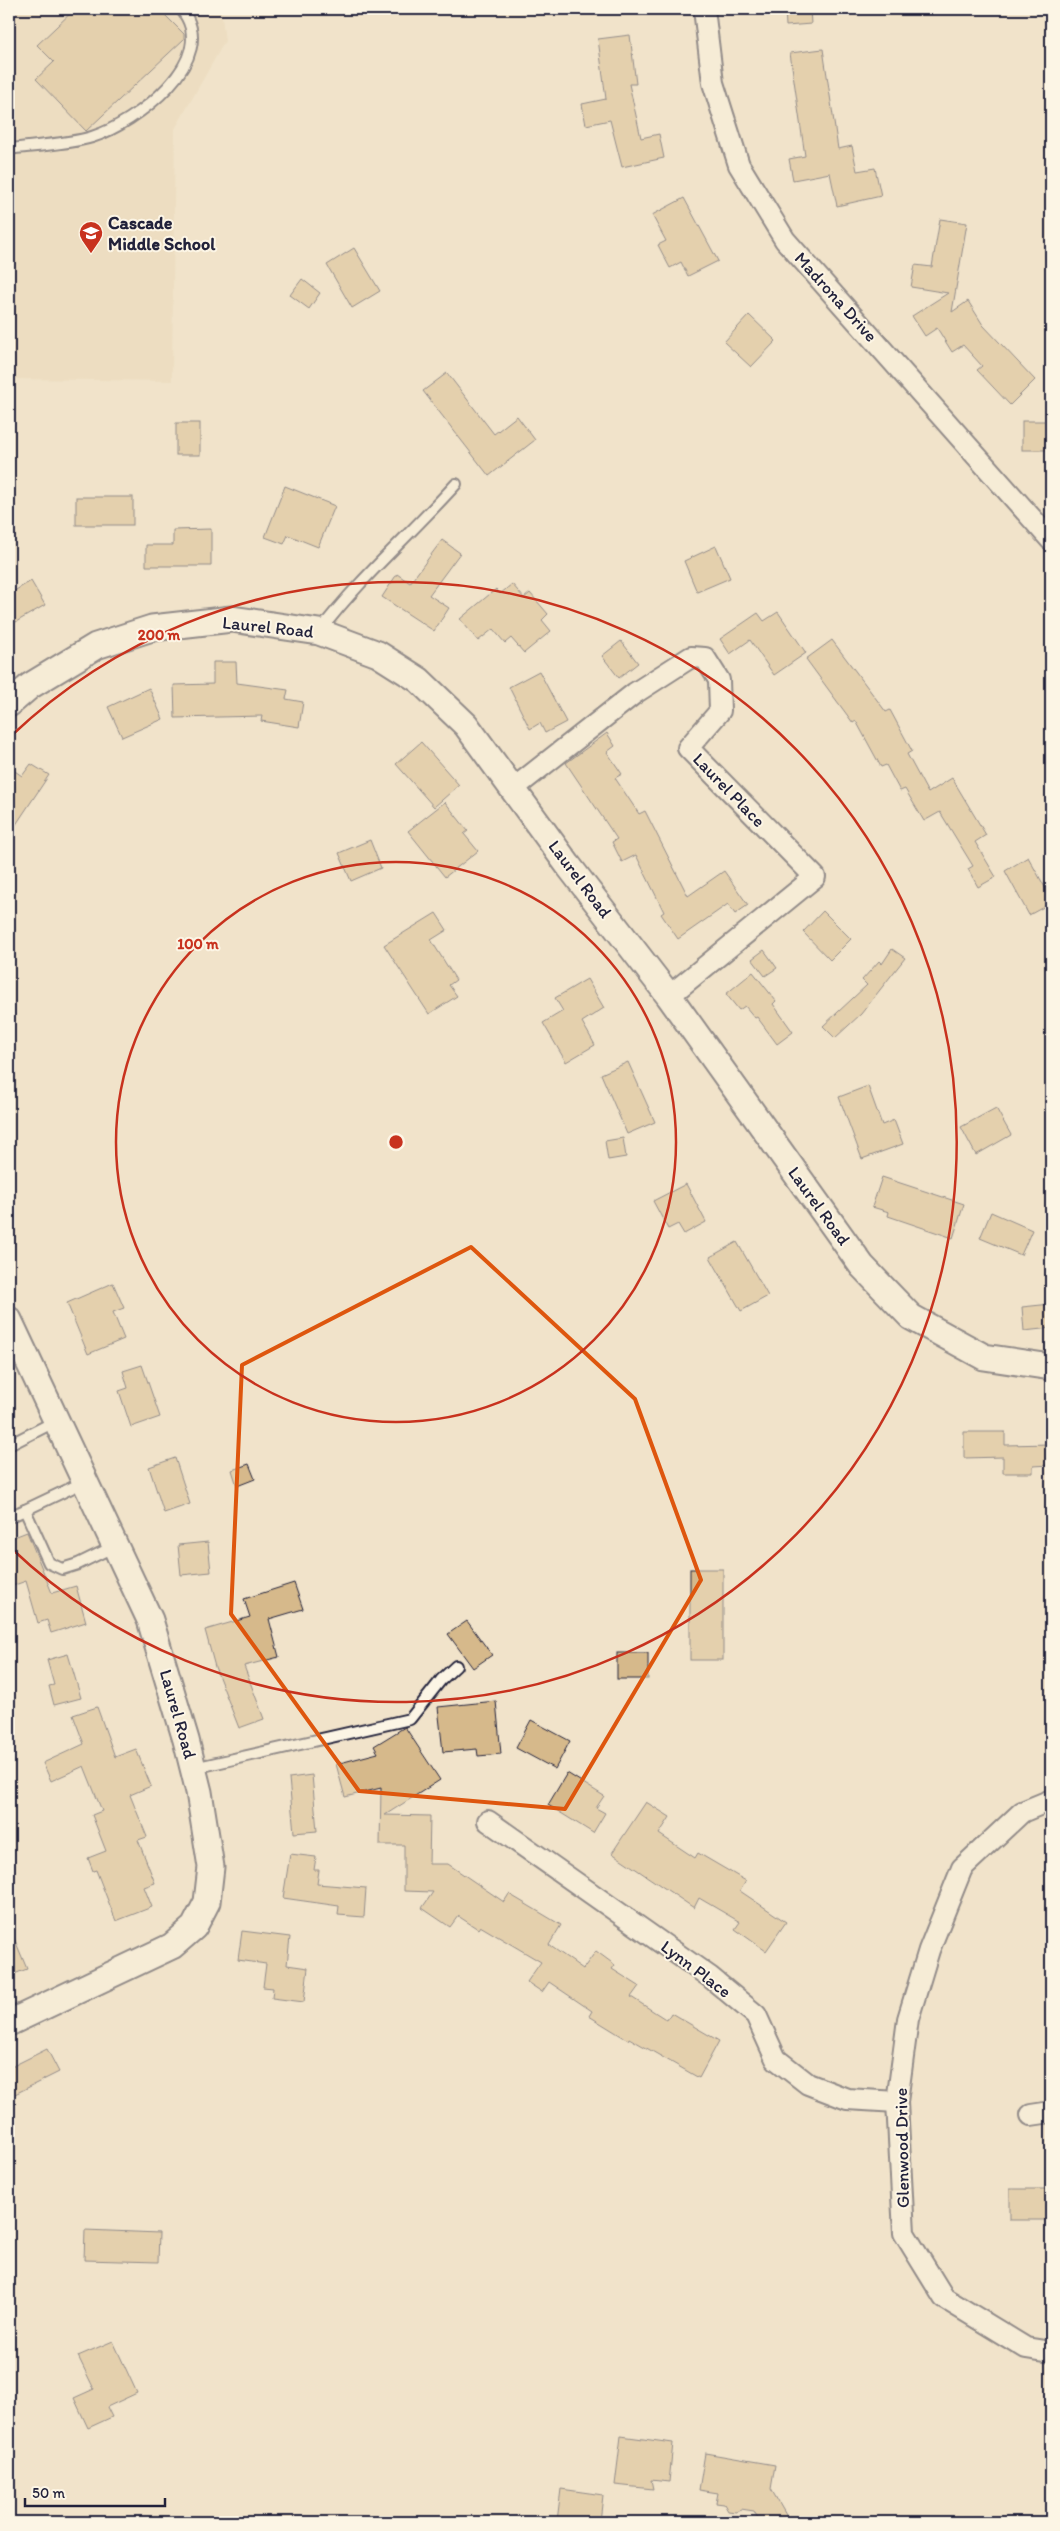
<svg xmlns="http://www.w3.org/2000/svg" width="1060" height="2531" font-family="Itim,sans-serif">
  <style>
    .built { fill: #e9d6b7 }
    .building { fill: #d6b98b; stroke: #22223b }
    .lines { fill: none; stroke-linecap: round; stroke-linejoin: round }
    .service-casing { stroke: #22223b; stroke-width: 14 }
    .minor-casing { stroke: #22223b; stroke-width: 24 }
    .tertiary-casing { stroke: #22223b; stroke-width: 29 }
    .service { stroke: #fcf5e5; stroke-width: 10 }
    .minor { stroke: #fcf5e5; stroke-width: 20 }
    .tertiary { stroke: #fcf5e5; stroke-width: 25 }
    .marked { fill: none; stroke: #de560e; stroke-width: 4; stroke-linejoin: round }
    .ring { fill: none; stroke: #c8321e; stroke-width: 2.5 }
    .labels { text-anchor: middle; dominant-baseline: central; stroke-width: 4; stroke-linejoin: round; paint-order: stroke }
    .poi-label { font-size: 18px; font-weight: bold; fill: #22223b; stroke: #fcf5e5; text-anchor: start }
    .street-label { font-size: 18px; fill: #22223b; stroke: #fcf5e5 }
    .centre { fill: #c8321e; stroke: #fcf5e5; stroke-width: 2.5 }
    .ring-label { font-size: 15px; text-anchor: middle; font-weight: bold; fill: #c8321e; stroke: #fcf5e5; stroke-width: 4; stroke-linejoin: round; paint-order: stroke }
  </style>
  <rect width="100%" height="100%" fill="#f1e3ca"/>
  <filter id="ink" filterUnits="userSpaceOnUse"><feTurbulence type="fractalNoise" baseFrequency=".02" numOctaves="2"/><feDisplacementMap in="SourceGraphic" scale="10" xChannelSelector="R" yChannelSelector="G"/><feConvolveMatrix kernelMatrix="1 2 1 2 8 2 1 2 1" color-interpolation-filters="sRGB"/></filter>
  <g filter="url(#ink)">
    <polygon class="built" points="9,9 221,9 225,41 175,129 172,381 9,379"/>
    <g class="building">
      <polygon points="75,9 159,9 184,34 184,39 86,131 36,79 54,62 37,45"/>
      <polygon points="785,9 810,9 811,24 786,26"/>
      <polygon points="630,35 636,84 629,84 641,138 659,134 664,158 622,167 610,120 586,125 582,104 606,99 598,39"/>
      <polygon points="823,49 838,149 852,146 857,171 875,168 881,196 837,206 830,173 793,180 789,159 805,156 790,53"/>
      <polygon points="684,198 718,261 688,276 681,262 670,268 658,245 666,241 652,215"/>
      <polygon points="940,219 967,223 952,312 968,301 983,325 1035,380 1010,405 977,370 982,366 963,345 952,352 937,328 925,336 912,316 948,293 911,287 915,265 932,267"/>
      <polygon points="354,248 380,291 352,308 327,265"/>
      <polygon points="302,279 320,293 309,309 290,295"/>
      <polygon points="749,315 776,341 751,367 724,342"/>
      <polygon points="447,373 494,434 517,416 535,440 489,476 423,391"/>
      <rect x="1022" y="421" width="29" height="29"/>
      <rect x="176" y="423" width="24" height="32"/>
      <polygon points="285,486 335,506 318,547 288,535 284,544 265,537"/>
      <rect x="76" y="497" width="57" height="28"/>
      <polygon points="211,529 211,566 146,566 146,545 173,545 173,530"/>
      <polygon points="442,540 460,553 429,595 449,608 434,631 382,597 397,574 410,583"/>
      <polygon points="716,546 730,578 697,592 684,561"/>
      <polygon points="31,581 45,605 9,626 9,594"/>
      <polygon points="512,584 524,598 530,593 548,614 542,620 551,631 524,653 511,638 505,643 493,629 478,641 460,619 496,589 500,594"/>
      <polygon points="778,612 806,653 774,675 750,640 730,654 720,639 758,613 764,621"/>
      <polygon points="832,640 886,712 890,710 912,751 907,754 928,793 952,778 986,835 975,842 996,877 978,887 968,869 973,866 940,812 924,821 905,789 900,791 886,765 881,767 856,721 853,723 806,659"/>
      <polygon points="621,641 638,663 619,678 602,656"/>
      <polygon points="213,662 236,662 237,683 288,690 286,699 303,702 299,727 261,721 262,716 175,718 174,685 213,684"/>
      <polygon points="539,671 566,722 545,733 540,723 530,729 509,687"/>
      <polygon points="149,688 163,719 122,737 108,707"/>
      <polygon points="607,733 615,746 607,752 622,774 615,778 639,814 645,811 688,896 724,871 748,905 735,914 728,904 678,939 661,914 664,912 636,855 622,862 612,842 617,839 566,763"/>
      <polygon points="421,742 459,785 434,807 396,764"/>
      <polygon points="31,764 49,775 9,835 9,767 22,776"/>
      <polygon points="445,802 468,831 464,834 478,851 445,877 408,831"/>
      <polygon points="370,840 381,868 351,881 339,853"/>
      <polygon points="1028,857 1051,898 1051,903 1029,915 1005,871"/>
      <polygon points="823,911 851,939 830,960 803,932"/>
      <polygon points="436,913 447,930 431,940 456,980 449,985 457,996 429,1014 384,945"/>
      <polygon points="892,949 905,958 861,1014 835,1038 823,1026 867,985 862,980 879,961 882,964"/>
      <polygon points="764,950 777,968 765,976 752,959"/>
      <polygon points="753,972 776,1001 773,1004 793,1032 777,1044 757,1017 755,1018 745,1006 739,1010 726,994"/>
      <polygon points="587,979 604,1008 582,1022 595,1045 566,1062 543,1023 563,1011 555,998"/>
      <polygon points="628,1062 655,1122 627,1134 601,1074"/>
      <polygon points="868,1086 882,1125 894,1120 903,1144 862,1159 839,1097"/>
      <polygon points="996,1108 1011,1135 976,1155 961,1127"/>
      <polygon points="623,1138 626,1157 608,1160 605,1141"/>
      <polygon points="882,1177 964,1204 953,1238 888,1216 889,1212 872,1207"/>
      <polygon points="686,1184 706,1222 684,1234 678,1224 668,1229 653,1201"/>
      <polygon points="991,1212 1032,1230 1021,1255 980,1238"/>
      <polygon points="737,1242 768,1296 741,1311 710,1257"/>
      <polygon points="113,1283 124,1308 113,1312 124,1339 88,1354 67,1303"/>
      <polygon points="1051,1304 1051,1328 1024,1331 1022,1307"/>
      <polygon points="142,1365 160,1417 131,1427 119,1391 128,1388 123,1371"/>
      <polygon points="964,1432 1005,1432 1005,1445 1051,1444 1051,1465 1033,1466 1033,1473 1003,1473 1003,1457 964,1458"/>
      <polygon points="175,1458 190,1504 164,1513 149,1467"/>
      <polygon points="249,1464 255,1479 237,1486 232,1470"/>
      <polygon points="27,1532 52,1593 76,1586 86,1622 51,1633 47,1620 38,1623 26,1581 9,1587 9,1539"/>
      <polygon points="208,1542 211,1572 181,1575 178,1545"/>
      <rect x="690" y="1569" width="33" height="91"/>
      <polygon points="294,1583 303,1609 269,1619 279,1657 244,1666 264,1719 239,1728 215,1667 205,1630 250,1617 244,1599"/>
      <polygon points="467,1621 492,1655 473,1668 448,1634"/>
      <rect x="617" y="1653" width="31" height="26"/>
      <polygon points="68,1654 81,1698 54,1705 49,1686 54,1685 47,1660"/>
      <polygon points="496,1701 501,1754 478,1756 477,1749 443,1752 438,1707"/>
      <polygon points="97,1707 115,1757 136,1749 151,1786 130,1795 147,1837 138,1840 155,1883 144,1887 152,1907 116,1921 96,1870 93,1871 88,1858 106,1851 92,1815 102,1811 84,1766 51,1781 43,1763 84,1744 73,1715"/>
      <polygon points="531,1720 570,1741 555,1769 516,1748"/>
      <polygon points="405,1727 440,1780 385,1815 430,1816 429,1864 448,1864 504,1902 509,1894 561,1925 549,1945 583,1969 596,1951 615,1965 612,1969 639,1986 631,1997 667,2020 671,2013 719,2041 699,2078 629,2038 628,2040 589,2016 592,2011 549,1982 542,1992 527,1982 541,1962 480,1926 478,1929 458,1916 450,1927 422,1908 433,1892 404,1891 404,1845 380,1845 381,1788 345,1797 336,1764 378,1753 374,1746"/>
      <polygon points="567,1773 604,1796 596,1808 605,1813 593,1833 548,1805"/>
      <polygon points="312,1775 317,1831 294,1833 289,1778"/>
      <polygon points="646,1802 670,1817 659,1834 695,1858 698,1853 746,1881 740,1891 786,1922 766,1951 735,1929 740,1922 699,1898 694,1908 612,1853"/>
      <polygon points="290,1854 316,1857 314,1870 319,1870 317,1884 366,1888 364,1917 338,1915 339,1906 283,1898"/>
      <polygon points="9,1926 27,1969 9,1976"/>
      <polygon points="242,1931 290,1937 287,1965 308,1968 304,2002 272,1998 273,1988 263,1987 266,1964 238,1960"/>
      <polygon points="47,2049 59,2072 13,2095 9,2087 9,2068"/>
      <rect x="1010" y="2189" width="41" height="31"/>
      <polygon points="85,2230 159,2233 158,2262 84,2260"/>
      <polygon points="113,2341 137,2393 107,2407 112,2417 88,2428 74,2398 94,2389 78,2356"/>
      <polygon points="621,2436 673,2443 669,2482 651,2480 653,2489 615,2485"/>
      <polygon points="705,2453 775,2465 771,2489 790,2522 760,2522 754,2511 741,2509 736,2512 728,2511 724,2504 716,2503 718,2493 699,2490"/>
      <polygon points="561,2489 603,2495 600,2522 557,2521"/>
    </g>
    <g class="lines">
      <g class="service-casing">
        <g id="service">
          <path d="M9 149C32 146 70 144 92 137 134 124 223 59 181 9"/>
          <path d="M320 631C360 578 411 534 456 484"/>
          <polyline points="9,1445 56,1421"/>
          <polyline points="84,1482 25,1510 49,1563 62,1569 78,1564 115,1546"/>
          <polyline points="9,1517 25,1510"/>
          <polyline points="194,1768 410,1719 441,1680 456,1666"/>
        </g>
      </g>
      <g class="minor-casing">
        <g id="minor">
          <polyline points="704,9 713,83 739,165 785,240 1051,540"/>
          <polyline points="513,789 635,693 691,657 705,658 719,680 720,711 688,748 815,877 669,996"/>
          <polyline points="1051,1800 1022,1812 962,1868 929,1950 908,2019 897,2102 904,2233 944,2298 1026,2348 1051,2352"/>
          <polyline points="488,1821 710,1977 756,2015 776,2059 808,2084 847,2099 897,2102"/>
          <polyline points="1031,2115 1051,2112"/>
        </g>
      </g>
      <g class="tertiary-casing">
        <g id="tertiary">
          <polyline points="9,704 30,686 96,646 152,628 232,619 319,632 378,654 419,680 466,725 568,865 669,996 862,1266 911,1317 984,1357 1051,1367"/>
          <polyline points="9,1320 150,1620 186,1740 199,1792 211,1867 207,1902 194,1927 172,1946 9,2023"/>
        </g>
      </g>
      <use href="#service" class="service"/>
      <use href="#minor" class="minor"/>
      <use href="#tertiary" class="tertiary"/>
    </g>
  </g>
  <path d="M0 0H1060V2531H0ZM471 1247 635 1399 701 1580 565 1809 359 1791 231 1614 242 1365Z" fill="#f1e3ca" fill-opacity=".55" fill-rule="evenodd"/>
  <path class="marked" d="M471 1247 635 1399 701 1580 565 1809 359 1791 231 1614 242 1365Z"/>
  <g class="ring">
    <circle cx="396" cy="1142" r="280"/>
    <path d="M11 736A560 560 0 1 1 11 1548"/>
  </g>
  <defs>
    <g id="school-pin" transform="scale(1.25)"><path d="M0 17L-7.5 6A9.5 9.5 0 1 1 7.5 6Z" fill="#c8321e" stroke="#fcf5e5"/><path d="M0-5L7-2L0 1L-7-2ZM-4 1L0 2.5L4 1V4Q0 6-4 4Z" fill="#fff"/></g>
  </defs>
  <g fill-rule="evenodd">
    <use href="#school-pin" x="91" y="233"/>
  </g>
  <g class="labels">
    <g class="poi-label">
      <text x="108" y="223">Cascade<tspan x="108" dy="21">Middle School</tspan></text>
    </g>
    <g class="street-label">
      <text transform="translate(836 297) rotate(48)">Madrona Drive</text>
      <text transform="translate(268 627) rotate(6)">Laurel Road</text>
      <text transform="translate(729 790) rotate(46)">Laurel Place</text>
      <text transform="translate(580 879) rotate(53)">Laurel Road</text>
      <text transform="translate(819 1206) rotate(54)">Laurel Road</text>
      <text transform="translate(178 1714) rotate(74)">Laurel Road</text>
      <text transform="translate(696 1969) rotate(37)">Lynn Place</text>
      <text transform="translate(902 2148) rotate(-91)">Glenwood Drive</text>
    </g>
  </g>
  <circle cx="396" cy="1142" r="8" class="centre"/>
  <g class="ring-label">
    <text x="159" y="640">200 m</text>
    <text x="198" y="949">100 m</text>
  </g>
  <rect width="1060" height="2531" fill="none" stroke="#fcf5e5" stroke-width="30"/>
  <rect x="15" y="15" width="1030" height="2501" fill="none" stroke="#22223b" stroke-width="2" filter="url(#ink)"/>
  <path d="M25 2498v8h140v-8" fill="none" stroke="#22223b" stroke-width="2.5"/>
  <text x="32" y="2498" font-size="15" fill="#22223b" stroke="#fcf5e5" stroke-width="4" paint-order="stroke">50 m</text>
</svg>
